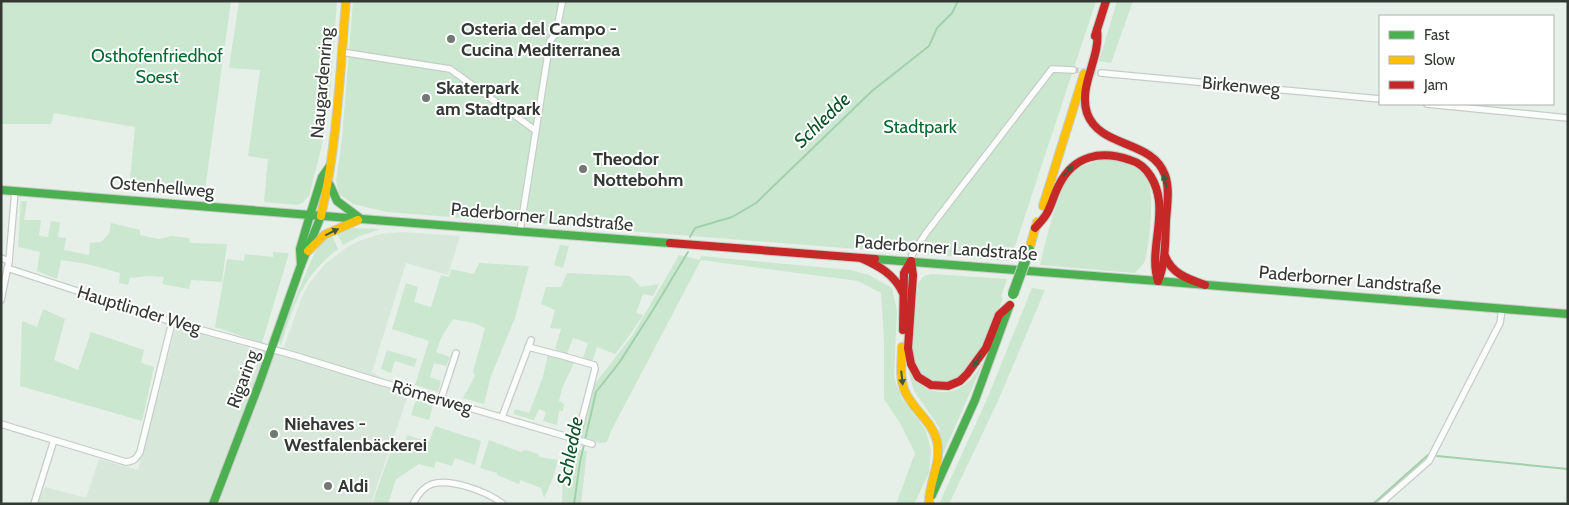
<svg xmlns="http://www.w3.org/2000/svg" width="1569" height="505" font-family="Cabin,sans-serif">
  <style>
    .built { fill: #d7e8db }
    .green { fill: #cbe7d0 }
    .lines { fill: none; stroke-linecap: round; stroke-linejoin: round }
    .stream { stroke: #a2d0ac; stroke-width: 2 }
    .street-tunnel { stroke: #c2cbc4; stroke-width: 5.5; stroke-dasharray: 5.5 3; stroke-linecap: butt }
    .street-casing { stroke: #c6cdc7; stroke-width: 8 }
    .fast-casing { stroke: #c6cdc7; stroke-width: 10 }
    .slow-casing { stroke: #c6cdc7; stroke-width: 10 }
    .jam-casing { stroke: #c6cdc7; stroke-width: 10 }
    .street { stroke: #fbfdfc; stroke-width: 5.5 }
    .fast { stroke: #4caf50; stroke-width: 8 }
    .slow { stroke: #ffc107; stroke-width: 8 }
    .jam { stroke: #c62828; stroke-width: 8 }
    .fast-bridge-casing { stroke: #c6cdc7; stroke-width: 12; stroke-linecap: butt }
    .fast-bridge { stroke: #4caf50; stroke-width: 10 }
    .oneway { fill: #3a5c3c }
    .poi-dot { fill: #717972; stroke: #fff; stroke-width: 2 }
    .labels { text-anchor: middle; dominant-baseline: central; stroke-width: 4; stroke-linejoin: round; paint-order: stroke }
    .poi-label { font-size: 18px; font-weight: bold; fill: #323933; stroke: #fff; text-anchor: start }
    .park-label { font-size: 18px; fill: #02692f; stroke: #fff }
    .street-label { font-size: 18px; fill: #323933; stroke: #fff }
    .water-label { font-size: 19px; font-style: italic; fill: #0b5226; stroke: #fff }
  </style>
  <rect width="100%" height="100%" fill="#e6f0e8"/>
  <polygon class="built" points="402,232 460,236 448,275 406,263 372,372 408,395 371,504 37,504 45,487 86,498 99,459 138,470 176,326 259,351 284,347 301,299 308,285 324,265 347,247 361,240 381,234"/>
  <g class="green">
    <polygon points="1,1 231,1 204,197 129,191 135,127 54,113 51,124 1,124"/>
    <polygon points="239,1 337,1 329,107 322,145 309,196 302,203 297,205 264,202 268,159 248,156 260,70 229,68"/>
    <polygon points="353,1 1096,1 1010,261 387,212 353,204 339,194 336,181 342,139"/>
    <polygon points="1117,1 1133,1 1111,63 1099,61"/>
    <path d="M1110 159C1124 162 1142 167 1148 182 1155 197 1149 245 1145 261 1143 265 1138 269 1135 273L1040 265C1044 246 1058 192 1068 178 1078 165 1094 161 1110 159Z"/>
    <polygon points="21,201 27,201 24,220 41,220 39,236 48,237 51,221 60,222 58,237 66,238 64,250 89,255 90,243 101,242 109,234 111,223 140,230 140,235 159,239 172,236 189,238 190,243 227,244 222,282 191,280 189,289 162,284 164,277 149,276 130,278 128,285 119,283 120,273 87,264 61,260 57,279 37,271 40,252 18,247"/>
    <polygon points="349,228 380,229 360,236 343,245 336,232"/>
    <path d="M331 234 338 249C303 275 294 304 281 345L279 341 280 335 313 256 321 242Z"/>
    <polygon points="560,245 569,246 563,268 554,265"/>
    <polygon points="273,252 289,253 262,343 215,327 227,259 244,261 245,254 273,257"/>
    <polygon points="679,255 700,260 701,256 851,270 869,275 892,288 897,311 894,377 902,399 925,429 931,450 929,473 914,504 896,504 915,453 901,425 884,399 884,342 881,293 858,281 701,260 611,431 607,442 599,443 581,436 590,390 632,336"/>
    <polygon points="479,263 529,266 515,318 491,376 484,404 463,398 475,376 473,372 485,328 474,323 453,319 442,336 436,352 450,357 446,366 434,363 430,377 441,381 438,392 415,385 429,341 392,329 406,283 418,287 414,302 431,307 441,275 449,277 451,269 474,274"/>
    <polygon points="567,273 630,276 641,287 659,284 653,296 643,294 636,313 643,315 629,336 615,354 597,347 592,362 583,358 588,343 573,338 567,354 555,349 561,329 550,328 555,310 541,304 546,287 561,287"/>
    <path d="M932 274 1007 279 1001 297 1003 298C994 321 972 384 941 384 936 384 928 379 923 378L913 360 912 351 918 284C922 277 924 275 932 274Z"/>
    <polygon points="1032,288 1045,290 998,401 949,504 939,504 987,399"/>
    <polygon points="43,309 65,319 54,360 78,370 91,332 144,350 141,363 154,367 142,421 20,386 22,321 37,327"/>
    <polygon points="387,350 417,359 414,367 395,361 391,373 381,369"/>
    <polygon points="548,354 575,361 562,388 559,401 564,404 563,411 559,411 557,425 543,421 546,412 539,409 534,420 513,414 515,409 529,413 543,377"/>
    <path d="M983 363 943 454 939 427 914 391 908 370C921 393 948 400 968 382 974 377 978 369 983 363Z"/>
    <polygon points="416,400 433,405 429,420 411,415"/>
    <polygon points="435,426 481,441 475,465 455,458 452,466 436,461 434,468 419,464 396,479 388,504 372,504 395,439 405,442 407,435 429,442"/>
    <polygon points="489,440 521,452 525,450 539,454 539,457 558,460 553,478 544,498 541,488 520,480 519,484 497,475 497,473 480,468"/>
    <polygon points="568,449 587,451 581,504 562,504 563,468"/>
  </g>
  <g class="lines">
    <g class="stream">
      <polyline points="690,237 695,228 732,217 756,203 872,91 929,46 937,28 952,13 958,1"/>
      <polyline points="1437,456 1568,469"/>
      <polyline points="574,504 580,462 596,392 619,363 653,310 688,252"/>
      <polyline points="1373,504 1428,455"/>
    </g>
    <polyline class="street-tunnel" points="1073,70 1101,73"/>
    <g class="street-casing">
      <g id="street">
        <polyline points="341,52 450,69 535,130"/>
        <polyline points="1101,73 1380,99"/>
        <polyline points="1427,104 1568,118"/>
        <polyline points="520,231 550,41 556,33 562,3"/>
        <polyline points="1,258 9,261"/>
        <polyline points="911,261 912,255 926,233 1052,69 1073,70"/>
        <polyline points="7,268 172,322 293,355 374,380 592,444"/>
        <polyline points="1,300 9,261 15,191"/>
        <polyline points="528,347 563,356 594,365 595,369 577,438"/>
        <polyline points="441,399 456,353"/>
        <polyline points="502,417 531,340"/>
        <path d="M1 424 126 462C134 461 136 459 140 452L172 322"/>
        <polyline points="34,504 54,440"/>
        <path d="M413 504C417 496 423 487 432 484 451 478 488 492 503 504"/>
        <polyline points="1380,504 1429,461 1500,323 1502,309"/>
      </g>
    </g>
    <g class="fast-casing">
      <g id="fast">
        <polyline points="330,185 337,201 361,219"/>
        <polyline points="1,190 310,215 322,177 329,167"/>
        <polyline points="875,259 1158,281"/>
        <polyline points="301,265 300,249 310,215 670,243"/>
        <polyline points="1158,281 1568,314"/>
        <polyline points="932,495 975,400 1009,307"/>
        <polyline points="213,504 259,384 301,265 321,216"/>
      </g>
    </g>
    <g class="slow-casing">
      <g id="slow">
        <polyline points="1043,206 1084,74"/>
        <path d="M321 216C337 146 340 73 346 1"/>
        <polyline points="1029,250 1037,222"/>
        <polyline points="308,251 324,235 358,220"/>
        <path d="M902 347C902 361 899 376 904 389 911 409 932 420 937 441 942 462 929 482 929 502"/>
      </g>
    </g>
    <g class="jam-casing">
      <g id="jam">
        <path d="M1097 30C1101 58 1078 85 1087 113 1100 149 1152 139 1165 175 1170 189 1167 206 1166 221 1165 241 1166 262 1158 281"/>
        <polyline points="1095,36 1106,1"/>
        <path d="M1035 228C1039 223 1044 219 1047 213 1052 204 1054 194 1059 185 1074 155 1101 150 1130 160 1148 165 1157 184 1159 201 1162 227 1150 256 1158 281"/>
        <polyline points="670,243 875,259"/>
        <path d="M1165 256C1172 274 1188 279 1205 285"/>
        <path d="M861 258C879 266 894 274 903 293"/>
        <polyline points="911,261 913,275 908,348 911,364 918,377 931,385 948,386 960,381 967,374 986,348 999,315 1010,305"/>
        <polyline points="903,330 904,273 911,261"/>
      </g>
    </g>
    <use href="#street" class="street"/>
    <use href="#fast" class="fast"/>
    <use href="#slow" class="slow"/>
    <use href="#jam" class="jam"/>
    <g class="fast-bridge-casing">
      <polyline id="fast-bridge" points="1013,294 1029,250"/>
    </g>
    <use href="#fast-bridge" class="fast-bridge"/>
  </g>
  <defs><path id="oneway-solid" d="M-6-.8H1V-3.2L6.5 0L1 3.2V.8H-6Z" transform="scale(1.25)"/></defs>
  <g class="oneway">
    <use href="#oneway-solid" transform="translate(1068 171) rotate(-47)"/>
    <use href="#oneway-solid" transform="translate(1165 181) rotate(-104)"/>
    <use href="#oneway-solid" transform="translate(332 232) rotate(-26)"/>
    <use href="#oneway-solid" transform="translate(977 361) rotate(123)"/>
    <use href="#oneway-solid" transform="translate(902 378) rotate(84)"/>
  </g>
  <g class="poi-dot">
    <circle cx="451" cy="39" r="5"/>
    <circle cx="426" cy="98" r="5"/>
    <circle cx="583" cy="169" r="5"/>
    <circle cx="274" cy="434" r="5"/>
    <circle cx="328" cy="486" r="5"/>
  </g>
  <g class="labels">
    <g class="poi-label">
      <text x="461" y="29">Osteria del Campo -<tspan x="461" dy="21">Cucina Mediterranea</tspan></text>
      <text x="436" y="88">Skaterpark<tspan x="436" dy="21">am Stadtpark</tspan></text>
      <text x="593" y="159">Theodor<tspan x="593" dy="21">Nottebohm</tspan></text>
      <text x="284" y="424">Niehaves -<tspan x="284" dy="21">Westfalenbäckerei</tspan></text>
      <text x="338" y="486">Aldi</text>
    </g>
    <g class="park-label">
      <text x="157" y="56">Osthofenfriedhof<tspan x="157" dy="21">Soest</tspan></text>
      <text x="920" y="127">Stadtpark</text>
    </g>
    <g class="street-label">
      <text transform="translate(322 83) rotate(-85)">Naugardenring</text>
      <text transform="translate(1241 86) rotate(5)">Birkenweg</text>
      <text transform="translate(162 187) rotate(5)">Ostenhellweg</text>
      <text transform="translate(542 217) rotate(5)">Paderborner Landstraße</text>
      <text transform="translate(946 248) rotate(4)">Paderborner Landstraße</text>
      <text transform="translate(1350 280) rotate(5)">Paderborner Landstraße</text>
      <text transform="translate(139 310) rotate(17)">Hauptlinder Weg</text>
      <text transform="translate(243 379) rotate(-70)">Rigaring</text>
      <text transform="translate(432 397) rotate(16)">Römerweg</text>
    </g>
    <g class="water-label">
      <text transform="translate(822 120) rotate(-44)">Schledde</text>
      <text transform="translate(570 451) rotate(-79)">Schledde</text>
    </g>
  </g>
  <rect width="1569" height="505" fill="none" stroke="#323933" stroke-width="5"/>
  <rect x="1379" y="15" width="175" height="90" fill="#ffffff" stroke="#adb0ad"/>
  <rect x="1389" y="31" width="25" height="8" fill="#4caf50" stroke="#adb0ad"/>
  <text x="1424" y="40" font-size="15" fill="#323933">Fast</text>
  <rect x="1389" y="56" width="25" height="8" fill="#ffc107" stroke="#adb0ad"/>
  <text x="1424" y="65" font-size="15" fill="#323933">Slow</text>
  <rect x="1389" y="81" width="25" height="8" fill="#c62828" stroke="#adb0ad"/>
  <text x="1424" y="90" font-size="15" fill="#323933">Jam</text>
</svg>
